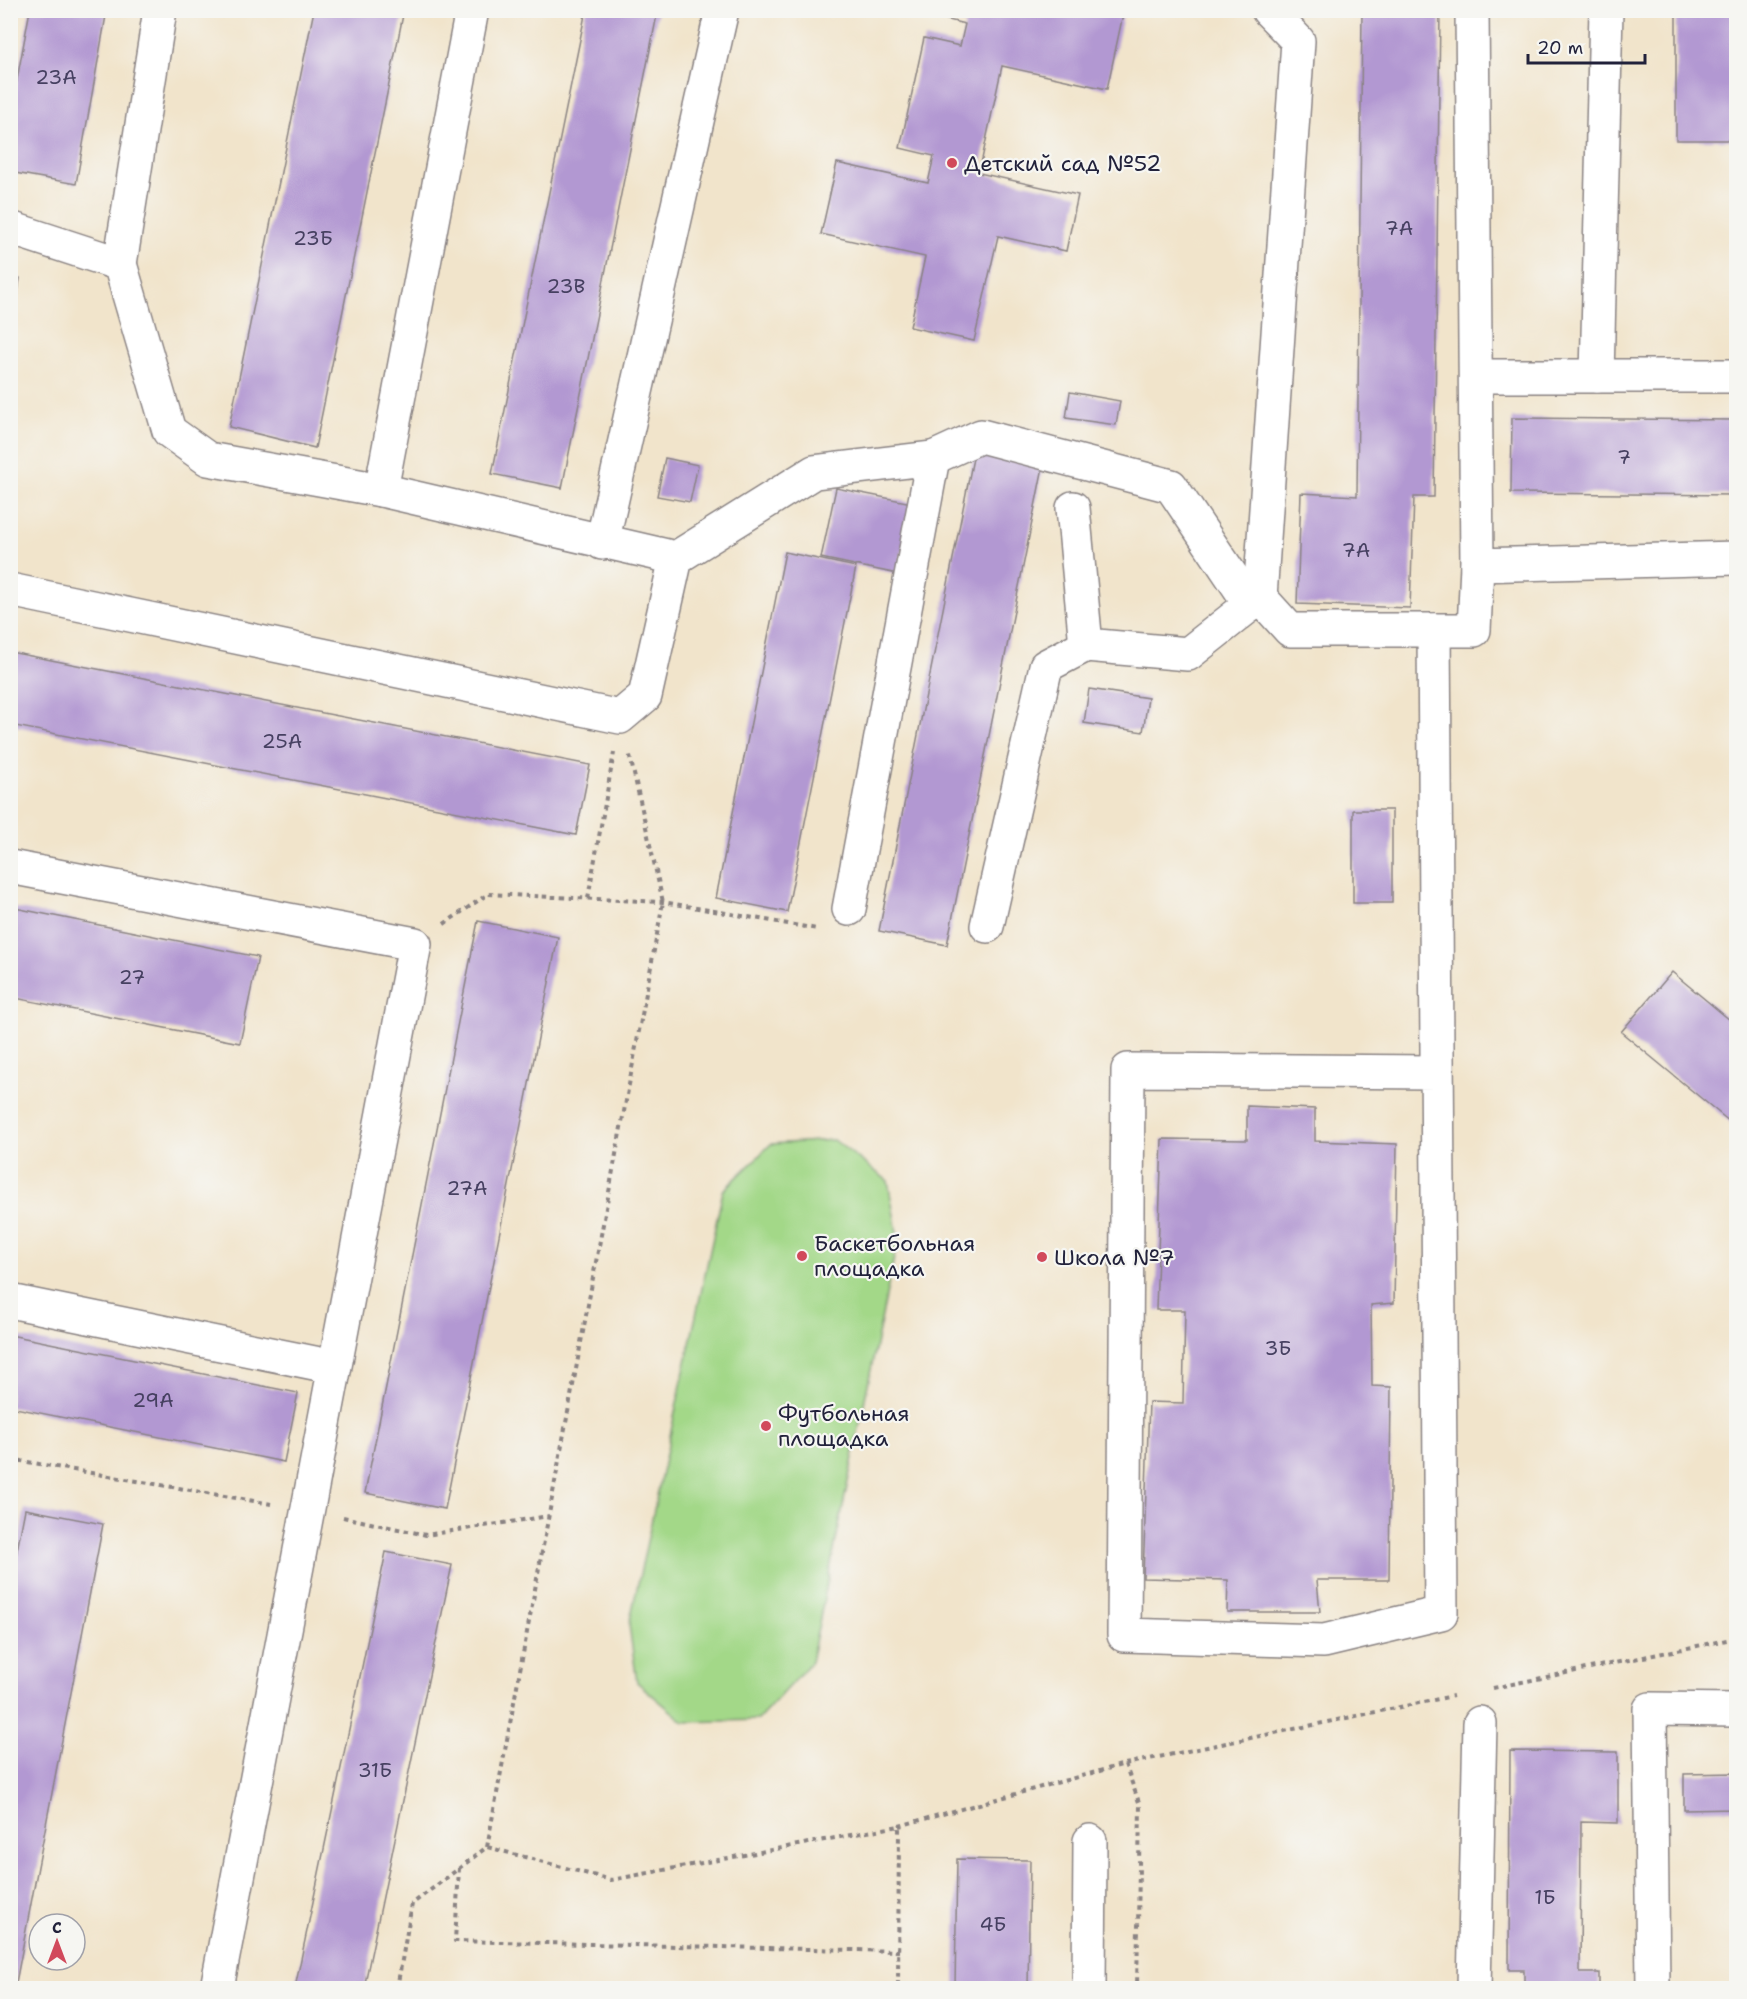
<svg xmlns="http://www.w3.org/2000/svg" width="1747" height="1999" font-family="'Shantell Sans',sans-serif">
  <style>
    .green { fill: #a3d888; stroke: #627d62; stroke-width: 1.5 }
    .building { fill: #b298d2 }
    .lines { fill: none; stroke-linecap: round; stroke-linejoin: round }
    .minor-casing { stroke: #8a8383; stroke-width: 36 }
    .path { stroke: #8a8383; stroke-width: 4; stroke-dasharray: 4.5 4.5; stroke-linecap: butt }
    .minor { stroke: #fff; stroke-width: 33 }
    .poi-dot { fill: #d1495b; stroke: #f6f6f2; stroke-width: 2 }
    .labels { text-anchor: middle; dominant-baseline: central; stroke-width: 4.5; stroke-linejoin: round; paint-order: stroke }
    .number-label { font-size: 20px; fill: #464061 }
    .poi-label { font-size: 22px; fill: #22223b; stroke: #f6f6f2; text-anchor: start }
  </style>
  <rect width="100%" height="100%" fill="#f6f6f2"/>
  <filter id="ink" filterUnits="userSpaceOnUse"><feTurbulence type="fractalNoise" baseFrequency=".0167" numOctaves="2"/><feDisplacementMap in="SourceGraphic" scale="12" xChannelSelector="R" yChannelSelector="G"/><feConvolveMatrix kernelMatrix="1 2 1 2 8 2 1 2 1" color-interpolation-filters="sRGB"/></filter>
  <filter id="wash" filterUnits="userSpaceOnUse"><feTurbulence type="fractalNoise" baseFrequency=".008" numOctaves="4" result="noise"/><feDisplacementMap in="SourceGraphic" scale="24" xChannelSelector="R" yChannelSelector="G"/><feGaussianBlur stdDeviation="1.35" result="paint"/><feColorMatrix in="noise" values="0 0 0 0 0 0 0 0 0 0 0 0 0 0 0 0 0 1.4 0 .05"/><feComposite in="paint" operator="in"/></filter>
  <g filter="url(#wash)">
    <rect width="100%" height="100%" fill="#f1e4cb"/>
    <polygon class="green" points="834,1140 888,1181 898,1238 811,1662 758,1720 684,1722 637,1682 629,1625 723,1191 771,1144"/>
    <g id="blocks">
      <g class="building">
        <polygon points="30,10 107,10 76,184 10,172 10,117"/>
        <polygon points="314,10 404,10 315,448 229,427"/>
        <polygon points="586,10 658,10 562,488 492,474"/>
        <polygon points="908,10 1124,10 1107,89 1002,66 979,173 1078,195 1066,251 998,236 974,341 910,327 925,257 821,234 837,163 928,183 934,156 900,148 924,38 960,46 965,24"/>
        <polygon points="1362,10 1440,10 1434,497 1414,497 1410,608 1297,604 1301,493 1357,496"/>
        <rect x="1676" y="10" width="60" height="130"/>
        <polygon points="10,276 20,278 15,311 10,310"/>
        <polygon points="1070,392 1120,401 1116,425 1066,418"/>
        <polygon points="1512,418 1736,420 1736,495 1511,493"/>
        <polygon points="975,448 1044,462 947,945 879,931"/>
        <polygon points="665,458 698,465 690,502 657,496"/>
        <polygon points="836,488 912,503 898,574 821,558"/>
        <polygon points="785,552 856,567 787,912 716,898"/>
        <polygon points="10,652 590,765 576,835 10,725"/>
        <polygon points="1089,689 1148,698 1143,732 1084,723"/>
        <rect x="1353" y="810" width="39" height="93"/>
        <polygon points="10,907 258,957 240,1043 10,997"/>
        <polygon points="478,921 558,937 445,1509 365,1493"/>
        <polygon points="1672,972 1736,1025 1736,1127 1621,1032"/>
        <polygon points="1247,1106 1315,1109 1315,1141 1397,1144 1394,1303 1371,1305 1372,1386 1391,1387 1389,1580 1317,1580 1320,1612 1227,1612 1228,1580 1143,1578 1149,1402 1183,1403 1185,1310 1156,1310 1162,1139 1247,1140"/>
        <polygon points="10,1335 298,1393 284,1462 10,1407"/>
        <polygon points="25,1509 103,1524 15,1988 10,1988 10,1587"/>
        <polygon points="386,1552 452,1565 364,1988 295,1988"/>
        <polygon points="1510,1751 1618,1752 1618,1823 1581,1822 1580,1973 1599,1973 1599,1988 1524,1988 1524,1970 1509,1970"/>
        <polygon points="1736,1773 1736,1809 1684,1810 1684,1774"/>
        <polygon points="957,1859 1030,1860 1028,1988 955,1988"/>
      </g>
    </g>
  </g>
  <g filter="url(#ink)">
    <use href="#blocks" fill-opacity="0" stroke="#8a8383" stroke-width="1.5"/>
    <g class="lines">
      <g class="minor-casing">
        <g id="minor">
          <polyline points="1268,10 1298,41 1260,597 1290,630 1474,630 1477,565"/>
          <polyline points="1472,10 1477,565 1736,558"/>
          <polyline points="10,228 120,264 169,431 208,459 381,490 676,558 814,472 933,458 849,909"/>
          <polyline points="120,264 160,10"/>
          <polyline points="1476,376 1736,376"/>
          <polyline points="1597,376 1606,10"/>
          <polyline points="933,458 981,436 1171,486 1251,605"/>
          <polyline points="381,490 472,10"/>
          <polyline points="1073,508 1086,645 1188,654 1260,597"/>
          <polyline points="602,543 722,10"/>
          <polyline points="10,590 620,717 645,696 676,558"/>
          <polyline points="1434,630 1441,1613 1324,1641 1124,1635 1128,1070 1437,1072"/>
          <polyline points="10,867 415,944 217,1988"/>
          <polyline points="987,926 1046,666 1086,645"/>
          <polyline points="10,1301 334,1367"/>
          <polyline points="1089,1988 1090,1841"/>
          <polyline points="1474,1988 1480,1723"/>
          <polyline points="1653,1988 1650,1709 1736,1710"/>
        </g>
      </g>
      <g class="path">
        <polyline points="588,898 614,753"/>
        <polyline points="444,924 488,894 663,902 817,929"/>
        <polyline points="10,1459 271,1504"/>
        <polyline points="343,1517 426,1535 549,1516"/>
        <polyline points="1493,1688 1736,1638"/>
        <polyline points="1125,1764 1140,1805 1137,1988"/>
        <polyline points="899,1826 1125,1764 1453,1696"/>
        <polyline points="487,1847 663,902 629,752"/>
        <polyline points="459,1868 455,1941 899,1951"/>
        <polyline points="397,1988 412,1904 487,1847 611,1880 899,1826 898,1988"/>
      </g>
      <use href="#minor" class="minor"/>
    </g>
  </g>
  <g class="poi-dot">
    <circle cx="952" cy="163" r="6"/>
    <circle cx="802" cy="1256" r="6"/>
    <circle cx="1042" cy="1257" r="6"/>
    <circle cx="766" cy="1426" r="6"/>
  </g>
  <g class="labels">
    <g class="number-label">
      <text x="56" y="77">23А</text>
      <text x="1399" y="228">7А</text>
      <text x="313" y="238">23Б</text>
      <text x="566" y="286">23В</text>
      <text x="1624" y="457">7</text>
      <text x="1356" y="550">7А</text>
      <text x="282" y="741">25А</text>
      <text x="132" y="977">27</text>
      <text x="467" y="1188">27А</text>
      <text x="1278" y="1348">3Б</text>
      <text x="153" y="1400">29А</text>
      <text x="375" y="1770">31Б</text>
      <text x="1545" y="1897">1Б</text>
      <text x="993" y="1924">4Б</text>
    </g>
    <g class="poi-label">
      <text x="964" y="163">Детский сад №52</text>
      <text x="814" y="1243">Баскетбольная<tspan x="814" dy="25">площадка</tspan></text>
      <text x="1054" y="1257">Школа №7</text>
      <text x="778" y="1413">Футбольная<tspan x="778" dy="25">площадка</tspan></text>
    </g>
  </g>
  <rect width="1747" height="1999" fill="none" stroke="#f6f6f2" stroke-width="36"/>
  <g transform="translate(57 1942)"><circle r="28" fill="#f6f6f2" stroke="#a1a1a9" stroke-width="1.5"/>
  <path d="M0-4.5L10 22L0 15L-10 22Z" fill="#d1495b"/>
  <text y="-9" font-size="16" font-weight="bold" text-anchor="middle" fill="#22223b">С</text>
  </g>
  <path d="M1528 54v9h117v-9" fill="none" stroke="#22223b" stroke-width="3"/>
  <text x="1537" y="54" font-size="18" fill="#22223b" stroke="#f6f6f2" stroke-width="4.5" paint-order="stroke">20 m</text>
</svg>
